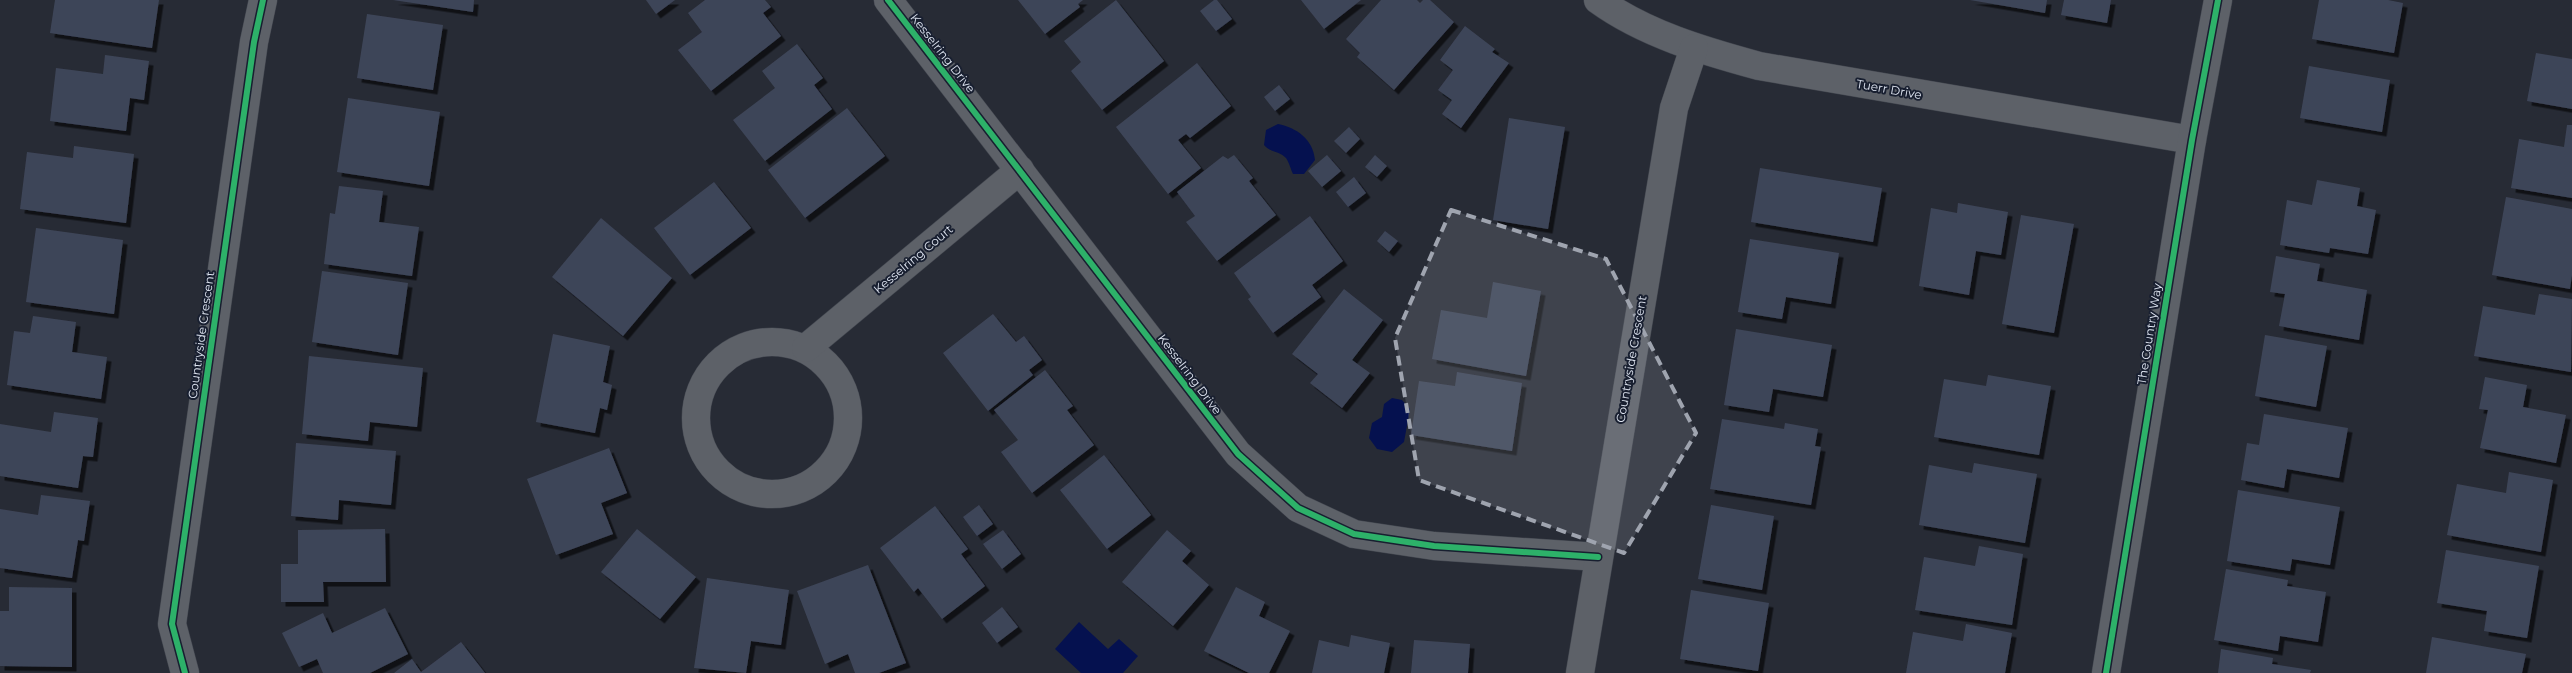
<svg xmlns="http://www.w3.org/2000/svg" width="2572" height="673" font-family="Montserrat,sans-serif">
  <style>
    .water { fill: #05114f }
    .building { fill: #3e4558; filter: url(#shadow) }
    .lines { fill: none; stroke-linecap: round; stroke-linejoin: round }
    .street-casing { stroke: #42464f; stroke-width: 29 }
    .street { stroke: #5d6168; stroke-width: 28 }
    .cycleway-casing { stroke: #181f30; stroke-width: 9 }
    .cycleway { stroke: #2db169; stroke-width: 6 }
    .marked { fill: #9fa4af; fill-opacity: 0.2; stroke: #9fa4af; stroke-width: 4; stroke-dasharray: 10 6; stroke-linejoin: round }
    .labels { text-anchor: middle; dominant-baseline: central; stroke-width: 4; stroke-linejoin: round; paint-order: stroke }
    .street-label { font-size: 12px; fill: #dfe5f1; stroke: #181f30 }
  </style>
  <defs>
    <filter id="shadow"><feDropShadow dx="4.5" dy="4.5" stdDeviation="0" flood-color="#0009"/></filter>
  </defs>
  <rect width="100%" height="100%" fill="#272b35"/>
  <g class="water">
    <path d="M1278 124C1297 128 1313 139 1315 160L1304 174H1293C1291 170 1289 162 1286 158 1280 151 1271 153 1264 145L1266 130Z"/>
    <polygon points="1392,398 1402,400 1410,409 1404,442 1392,452 1377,449 1369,438 1372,423 1382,417 1384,404"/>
    <polygon points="1079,622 1108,649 1119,639 1138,656 1123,673 1081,673 1055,649"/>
  </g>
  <g class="building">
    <polygon points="55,0 159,0 152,48 50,33"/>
    <polygon points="393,0 474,0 473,12"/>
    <polygon points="646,0 675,0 656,14"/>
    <polygon points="705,0 765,0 771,7 763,13 781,36 711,91 678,50 702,32 688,13"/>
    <polygon points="1018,0 1083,0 1078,4 1080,7 1045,34"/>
    <polygon points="1116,0 1164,61 1102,110 1071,71 1081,62 1064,41"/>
    <polygon points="1214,0 1217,0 1232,19 1216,31 1200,11"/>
    <polygon points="1301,0 1361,0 1324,29"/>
    <polygon points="1381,0 1417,0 1420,3 1423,0 1430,0 1454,22 1394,90 1357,57 1360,53 1346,39"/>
    <polygon points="1970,0 2047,0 2045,13"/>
    <polygon points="2064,0 2111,0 2107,23 2061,15"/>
    <polygon points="2319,0 2388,0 2403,3 2394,53 2312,39"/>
    <polygon points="367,14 443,25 433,90 357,78"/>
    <polygon points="1465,26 1495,49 1492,52 1509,63 1461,128 1442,114 1452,100 1438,90 1453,70 1440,60"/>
    <polygon points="797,44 823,78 814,85 832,109 765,161 733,120 775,88 762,71"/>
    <polygon points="2536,53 2572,59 2572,109 2527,101"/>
    <polygon points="105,55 149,61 144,100 130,98 126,131 50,121 56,68 103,74"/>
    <polygon points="1197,63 1231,106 1190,138 1186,134 1178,140 1201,168 1168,194 1116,127"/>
    <polygon points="2309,66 2390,80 2382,132 2300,118"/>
    <polygon points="1279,85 1290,99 1275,111 1264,97"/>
    <polygon points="348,98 440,112 429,186 337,172"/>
    <polygon points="847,108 885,156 805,218 768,170"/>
    <polygon points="1509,118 1565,127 1548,229 1493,220"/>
    <polygon points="2567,125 2572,125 2572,198 2511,188 2519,139 2564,147"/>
    <polygon points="1349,127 1360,139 1346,153 1334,141"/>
    <polygon points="74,146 134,154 126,223 20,209 27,152 73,158"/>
    <polygon points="1234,155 1253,178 1249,181 1276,215 1217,261 1186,222 1195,216 1177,192 1223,156 1228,159"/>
    <polygon points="1327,155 1341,171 1322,187 1308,171"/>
    <polygon points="1375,155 1387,166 1377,177 1365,167"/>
    <polygon points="1760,168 1882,188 1873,242 1751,222"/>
    <polygon points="1354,177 1366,193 1348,207 1336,192"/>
    <polygon points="2317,180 2360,188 2357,206 2376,210 2368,254 2330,248 2329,253 2280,245 2287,200 2312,205"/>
    <polygon points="714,182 751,228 690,275 654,228"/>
    <polygon points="339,186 383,191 379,222 419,227 412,276 324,264 330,213 335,214"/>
    <polygon points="2506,197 2572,209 2572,275 2570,289 2492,275"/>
    <polygon points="1958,203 2008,212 2001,255 1976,251 1969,295 1919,286 1931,208 1957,213"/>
    <polygon points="2021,215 2074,224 2054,333 2002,324"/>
    <polygon points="1310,216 1343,261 1312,285 1321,297 1273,333 1248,299 1251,297 1234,273"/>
    <polygon points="601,218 672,278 623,336 552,277"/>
    <polygon points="36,228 123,240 114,314 26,302"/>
    <polygon points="1385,231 1398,241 1389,252 1377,241"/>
    <polygon points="1750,239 1839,253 1831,304 1786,297 1782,319 1738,312"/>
    <polygon points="2276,256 2320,264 2317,281 2367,290 2359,340 2279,326 2285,294 2270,292"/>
    <polygon points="322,271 408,283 398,355 312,342"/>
    <polygon points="1493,282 1541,291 1526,376 1432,359 1441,310 1487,318"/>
    <polygon points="1344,289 1383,320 1352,360 1370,373 1342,408 1310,383 1318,374 1292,354"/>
    <polygon points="2539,294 2572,299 2571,372 2474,356 2483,306 2535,315"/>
    <polygon points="993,314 1016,342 1024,336 1042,360 1029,370 1033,375 988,411 943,353"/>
    <polygon points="33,316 76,322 72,352 107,357 101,399 7,385 14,331 30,333"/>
    <polygon points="1736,329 1832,345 1823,397 1773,389 1769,412 1724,405"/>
    <polygon points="553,334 610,346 603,382 612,385 607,410 600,408 595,433 536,422"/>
    <polygon points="2265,335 2327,346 2316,407 2255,396"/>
    <polygon points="309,356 423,368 417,427 370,422 368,441 302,434"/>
    <polygon points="1045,370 1073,406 1067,410 1094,445 1032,493 1001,452 1018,440 994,410"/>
    <polygon points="1457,372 1522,383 1512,451 1411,435 1419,381 1455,386"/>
    <polygon points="1988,375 2051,386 2039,455 1934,437 1944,379 1986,386"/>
    <polygon points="2485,377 2527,385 2523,407 2566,415 2556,463 2480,448 2488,410 2479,409"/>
    <polygon points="54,412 98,418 93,457 83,456 78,488 0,476 0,424 51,432"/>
    <polygon points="2264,414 2348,428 2339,478 2287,469 2284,488 2241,480 2247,443 2259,445"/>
    <polygon points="1722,419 1784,429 1785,423 1818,429 1815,446 1821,447 1811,505 1710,489"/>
    <polygon points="296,443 396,451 391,505 339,500 338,520 291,516"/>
    <polygon points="609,448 627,493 601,503 613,534 556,555 527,479"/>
    <polygon points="1104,455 1151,515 1107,549 1060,490"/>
    <polygon points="1974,463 2037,474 2025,543 1919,525 1929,465 1972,473"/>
    <polygon points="2509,472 2553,480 2541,552 2447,535 2457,484 2506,493"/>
    <polygon points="2238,490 2340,507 2330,565 2292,559 2290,571 2227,561"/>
    <polygon points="41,495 90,501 84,541 78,540 72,578 0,568 0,509 38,515"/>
    <polygon points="979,505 993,524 977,536 963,517"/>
    <polygon points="1711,505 1774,516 1762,590 1698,579"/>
    <polygon points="935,506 968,549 961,554 985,586 942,619 918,588 914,592 880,548"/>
    <polygon points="385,529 386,582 323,582 324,602 281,602 281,564 298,564 298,530"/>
    <polygon points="637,529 696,577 660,619 601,572"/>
    <polygon points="1003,530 1021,554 1002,569 983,544"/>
    <polygon points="1167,530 1191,551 1182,561 1209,585 1173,626 1122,582"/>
    <polygon points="1979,546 2023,554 2012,625 1915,610 1924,557 1975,566"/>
    <polygon points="2446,550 2539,566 2527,638 2484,631 2487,611 2437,603"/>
    <polygon points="868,565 906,663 879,673 855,673 848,654 825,664 797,591"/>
    <polygon points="2226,569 2288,580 2287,586 2326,592 2318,642 2280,636 2278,651 2214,640"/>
    <polygon points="707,578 789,590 781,645 751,641 746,673 694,668"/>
    <polygon points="9,587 72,588 72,667 0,666 0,611 9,611"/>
    <polygon points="1236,587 1265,602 1259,616 1290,631 1269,673 1249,673 1204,651"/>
    <polygon points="1691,590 1769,603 1758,671 1680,659"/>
    <polygon points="1002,607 1018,627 997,643 982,623"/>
    <polygon points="385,608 408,654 370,673 323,673 317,659 299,667 282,633 323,613 332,633"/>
    <polygon points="1966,624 2012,633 2005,673 1906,673 1913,632 1963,641"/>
    <polygon points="1351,635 1390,643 1384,673 1312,673 1319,640 1349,647"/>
    <polygon points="2432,637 2526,654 2522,673 2426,673"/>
    <polygon points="1414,640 1470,644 1468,673 1411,673"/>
    <polygon points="461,642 485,673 394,673 412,659 421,672"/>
    <polygon points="2221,649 2273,658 2272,664 2311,670 2310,673 2218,673"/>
  </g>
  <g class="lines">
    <g class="street-casing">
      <g id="street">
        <polyline points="888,0 1238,454 1298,508 1354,534 1434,546 1598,557"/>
        <path d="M1598 0C1645 34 1704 51 1759 66L2192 140"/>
        <circle cx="772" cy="418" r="76"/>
        <polyline points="806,348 1020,170"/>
        <polyline points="185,673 172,624 254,42 263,0"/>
        <polyline points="1580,673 1674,108 1694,48"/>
        <polyline points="2106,673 2192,140 2218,0"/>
      </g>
    </g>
    <use href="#street" class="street"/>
    <g class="cycleway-casing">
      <g id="cycleway">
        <polyline points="888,0 1238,454 1298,508 1354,534 1434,546 1598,557"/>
        <polyline points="185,673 172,624 254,42 263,0"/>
        <polyline points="2106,673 2192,140 2218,0"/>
      </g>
    </g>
    <use href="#cycleway" class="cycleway"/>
  </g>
  <path class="marked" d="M1451 210 1606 259 1696 433 1624 553 1419 480 1395 338Z"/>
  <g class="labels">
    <g class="street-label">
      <text transform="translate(943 53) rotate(52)">Kesselring Drive</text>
      <text transform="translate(1889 89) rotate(10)">Tuerr Drive</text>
      <text transform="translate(913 259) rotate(-40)">Kesselring Court</text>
      <text transform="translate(2149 334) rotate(-81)">The Country Way</text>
      <text transform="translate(201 335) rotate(-82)">Countryside Crescent</text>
      <text transform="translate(1631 359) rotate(-80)">Countryside Crescent</text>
      <text transform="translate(1190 374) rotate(53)">Kesselring Drive</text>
    </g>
  </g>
</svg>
